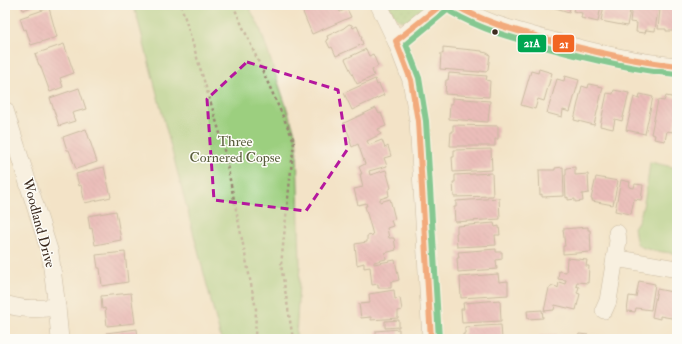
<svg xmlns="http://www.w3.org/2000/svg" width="682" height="344" font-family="'IM FELL Double Pica',serif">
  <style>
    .park { fill: #9ccf7f; stroke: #6c7c4e }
    .garden { fill: url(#garden-dots); stroke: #6c7c4e }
    .building { fill: url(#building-back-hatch) }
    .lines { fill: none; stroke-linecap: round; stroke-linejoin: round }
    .minor-casing { stroke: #978672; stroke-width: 18 }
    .path { stroke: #978672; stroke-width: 2.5; stroke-dasharray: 3 3; stroke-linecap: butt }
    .minor { stroke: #fff; stroke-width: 17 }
    .bus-1-casing { stroke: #fdfcf7; stroke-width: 9 }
    .bus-2-casing { stroke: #fdfcf7; stroke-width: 9 }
    .bus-1 { stroke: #f26522; stroke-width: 6 }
    .bus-2 { stroke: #00a651; stroke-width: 6 }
    .marked { fill: none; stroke: #b5179e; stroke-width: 3; stroke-dasharray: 8 5; stroke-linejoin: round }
    .bus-dot { fill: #3b2a1e; stroke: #fdfcf7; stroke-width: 1.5 }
    .labels { text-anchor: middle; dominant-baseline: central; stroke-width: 3; stroke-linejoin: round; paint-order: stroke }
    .park-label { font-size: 14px; fill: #585c3b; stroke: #fdfcf7 }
    .street-label { font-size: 14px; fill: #3b2a1e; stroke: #fdfcf7 }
    .line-badge { stroke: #fdfcf7; stroke-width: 1.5 }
    .badge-label { font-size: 11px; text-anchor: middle; font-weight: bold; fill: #fff }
  </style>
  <defs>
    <pattern id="garden-dots" width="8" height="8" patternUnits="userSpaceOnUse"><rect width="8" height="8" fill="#9ccf7f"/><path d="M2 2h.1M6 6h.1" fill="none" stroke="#87b26d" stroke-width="1.8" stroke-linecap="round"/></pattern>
    <pattern id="building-back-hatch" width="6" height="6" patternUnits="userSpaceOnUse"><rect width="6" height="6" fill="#e28faa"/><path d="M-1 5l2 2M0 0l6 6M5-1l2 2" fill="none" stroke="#b8758a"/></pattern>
  </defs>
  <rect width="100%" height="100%" fill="#fdfcf7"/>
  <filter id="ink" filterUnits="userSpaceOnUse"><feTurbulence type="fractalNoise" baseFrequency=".025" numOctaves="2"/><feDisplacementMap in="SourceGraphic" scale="8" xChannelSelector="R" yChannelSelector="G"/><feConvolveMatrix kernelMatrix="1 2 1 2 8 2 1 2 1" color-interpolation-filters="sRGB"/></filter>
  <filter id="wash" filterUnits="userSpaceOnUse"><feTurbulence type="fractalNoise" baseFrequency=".012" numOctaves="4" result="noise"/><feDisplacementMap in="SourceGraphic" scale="16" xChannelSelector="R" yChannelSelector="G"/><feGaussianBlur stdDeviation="0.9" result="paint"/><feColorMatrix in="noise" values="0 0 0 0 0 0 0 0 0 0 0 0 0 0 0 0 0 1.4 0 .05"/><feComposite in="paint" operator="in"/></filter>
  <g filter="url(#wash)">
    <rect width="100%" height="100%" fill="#f3e3c7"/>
    <g class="park">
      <polygon points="133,5 248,5 260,28 296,136 297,147 300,264 296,339 221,339 137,17"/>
      <path d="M650 162 677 168V254C668 252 641 251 637 243 635 239 635 232 634 227 644 218 648 177 650 162Z"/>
    </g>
    <path class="garden" d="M389 5H426V7L409 20C397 24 394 15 389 5Z"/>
    <g id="blocks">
      <g class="building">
        <polygon points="21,5 37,5 23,10"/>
        <polygon points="313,5 337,5 340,12 347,9 351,17 312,34 302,10"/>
        <polygon points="546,5 571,5 569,12"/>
        <polygon points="575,5 601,5 598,22 581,18 582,13 573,11"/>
        <polygon points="604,5 631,5 627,26 601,21"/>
        <polygon points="632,5 641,5 641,6 658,9 655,31 646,30 645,33 636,32 637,23 630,22"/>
        <polygon points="666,7 677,7 677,31 666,31 666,29 658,29 660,9 666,9"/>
        <polygon points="49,8 57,37 31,45 26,29 24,30 20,18"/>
        <polygon points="349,24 352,25 353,28 357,26 362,38 361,38 363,44 336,56 332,47 330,48 326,40 328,39 327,36 344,28 345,27"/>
        <polygon points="64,44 74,73 60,78 63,87 50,92 40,65 39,65 35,54"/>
        <polygon points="443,47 482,51 482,52 487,53 490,55 488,69 486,72 480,71 480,72 440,69 441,53 443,54"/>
        <polygon points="366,49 369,56 373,54 378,66 372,70 374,76 357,84 345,59"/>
        <polygon points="539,69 552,73 544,101 538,99 535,109 521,105 531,71 538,73"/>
        <polygon points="449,73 487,76 486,80 490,81 489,97 445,94 446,80 448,80"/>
        <polygon points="565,76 579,80 570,112 563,110 562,117 547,113 557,79 564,81"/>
        <polygon points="375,79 377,85 379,84 384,95 352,110 344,93"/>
        <polygon points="589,84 603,87 594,125 574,120 582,86 588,88"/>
        <polygon points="79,88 86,109 72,113 75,121 59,126 50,98"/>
        <polygon points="614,90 629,93 622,121 615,119 613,129 600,126 607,93 613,94"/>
        <polygon points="640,94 653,97 645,134 626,130 634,97 639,99"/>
        <polygon points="666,96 677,98 677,113 673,132 667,131 665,141 654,139 655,135 651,134 658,100 664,101"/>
        <polygon points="452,98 490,101 488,122 449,119 450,104 452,104"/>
        <polygon points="376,108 379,114 381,113 386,126 378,129 381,134 367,141 369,145 382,140 385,148 388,146 391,156 384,158 387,166 369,171 370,175 386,170 391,188 388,190 389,196 380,199 380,202 390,199 395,219 391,220 393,226 387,228 389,238 394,238 396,250 385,253 386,259 374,262 374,264 395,260 399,280 391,282 391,288 378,288 378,284 372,285 370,267 364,268 364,263 357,265 355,244 367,242 367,236 373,235 365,206 367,206 366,203 358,205 354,189 363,187 360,174 362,174 359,167 365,164 358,144 352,147 350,141 351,140 344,123"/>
        <polygon points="453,125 498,126 498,139 495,139 495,146 450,146 451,132 453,132"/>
        <polygon points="86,129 97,162 76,169 69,150 67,150 63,137"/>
        <polygon points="491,149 492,170 453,172 452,157 454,157 454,150"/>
        <polygon points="104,167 111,197 85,203 81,185 79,186 76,174"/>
        <polygon points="563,167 564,196 542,197 542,194 540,195 539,170 555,170 555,168"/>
        <polygon points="575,167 575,175 588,174 589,193 582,194 583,201 575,202 575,199 568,200 568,197 566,198 565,175 566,175 566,168"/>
        <polygon points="492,173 493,196 454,197 453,182 455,182 455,175"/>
        <polygon points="596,177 618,181 613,205 592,201 593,199 591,199"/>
        <polygon points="621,180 630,182 629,187 634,188 635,184 643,185 641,200 634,199 631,214 615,211"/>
        <polygon points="499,198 500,219 455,222 454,207 456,207 456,201"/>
        <polygon points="116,211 121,240 95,245 92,228 90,229 88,216"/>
        <polygon points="494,223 495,227 499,226 500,235 495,235 496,245 457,247 456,233 457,233 457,226"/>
        <polygon points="588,227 588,230 590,230 591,252 563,254 563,246 565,246 563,229"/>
        <polygon points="496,249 496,252 502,252 502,259 496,260 497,269 458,272 457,258 459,258 458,252"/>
        <polygon points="125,252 128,282 102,286 100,268 98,268 96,255"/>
        <polygon points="567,258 587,260 586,266 589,266 588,283 577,282 576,286 579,287 577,293 580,294 576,310 555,305 554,310 544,311 549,288 553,286 557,287 558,288 559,282 565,284 566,280 558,279 559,271 566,272"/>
        <polygon points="498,274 499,282 508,281 508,295 461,298 460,277"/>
        <polygon points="639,281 655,284 651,310 636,308 635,312 627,311 629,296 636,297"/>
        <polygon points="657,289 677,293 677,319 660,316 660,319 652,317"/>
        <polygon points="394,290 395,299 400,298 402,310 398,311 398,318 371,320 371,317 361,318 359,304 370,303 369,294"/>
        <polygon points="131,293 135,323 107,326 105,308 102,309 101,296"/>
        <polygon points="500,300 501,321 462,323 461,309 464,309 463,303"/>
        <polygon points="542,310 543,318 528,319 527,311"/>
        <polygon points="399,320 399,327 385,328 385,321"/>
        <polygon points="501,325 502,339 463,339 463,334 465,334 465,327"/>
        <polygon points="137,329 138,339 106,339 106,333"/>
        <polygon points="399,329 399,337 403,337 403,339 376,339 376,331"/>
        <polygon points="557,334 557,339 540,339 540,335"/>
        <polygon points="579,334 588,335 587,339 573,339 573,336 578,337"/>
      </g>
    </g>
  </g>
  <g filter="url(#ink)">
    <use href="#blocks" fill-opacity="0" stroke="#978672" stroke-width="1"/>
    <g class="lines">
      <g class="minor-casing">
        <g id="minor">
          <polyline points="379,5 396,41 411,80 418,121 431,339"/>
          <path d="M455 5C483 23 517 31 549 40 591 52 633 62 677 66"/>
          <polyline points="396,41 441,5"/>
          <polyline points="5,110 50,253 57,307 60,339"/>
          <polyline points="615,258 618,241 617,233"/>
          <path d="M5 304C22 310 39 309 57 307"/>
          <polyline points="604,310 608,301 615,258 677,269"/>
        </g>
      </g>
      <g class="path">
        <polyline points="181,5 222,140 256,309 255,339"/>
        <polyline points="233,5 294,141 281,265 293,339"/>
      </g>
      <use href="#minor" class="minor"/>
      <g class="bus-1-casing">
        <g id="bus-1">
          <path d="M455 5C483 22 514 30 546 39 589 51 632 61 677 66"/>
          <polyline points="431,339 418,121 411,80 396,41 441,5"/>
        </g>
      </g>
      <g class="bus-2-casing">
        <g id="bus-2">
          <path d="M451 12C480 29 512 38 545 47 588 59 631 69 676 74"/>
          <polyline points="439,339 426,121 419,78 406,44 446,11"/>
        </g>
      </g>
      <use href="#bus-1" class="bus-1"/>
      <use href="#bus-2" class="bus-2"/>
    </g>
  </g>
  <path d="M0 0H682V344H0ZM247 62 338 90 347 150 306 211 214 200 207 99Z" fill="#f3e3c7" fill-opacity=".55" fill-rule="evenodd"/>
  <path class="marked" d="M247 62 338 90 347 150 306 211 214 200 207 99Z"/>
  <circle class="bus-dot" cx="495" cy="32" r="3.5"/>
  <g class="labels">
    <g class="park-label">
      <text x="235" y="141">Three<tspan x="235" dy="16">Cornered Copse</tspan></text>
    </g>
    <g class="street-label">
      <text transform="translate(39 223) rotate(75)">Woodland Drive</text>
    </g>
  </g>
  <g class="line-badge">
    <rect x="517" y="34" width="30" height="19" rx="4" fill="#00a651"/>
    <rect x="552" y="34" width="23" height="19" rx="4" fill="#f26522"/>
  </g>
  <g class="badge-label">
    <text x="532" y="47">21A</text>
    <text x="564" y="48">21</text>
  </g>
  <rect width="682" height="344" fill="none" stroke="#fdfcf7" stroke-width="20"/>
</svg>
